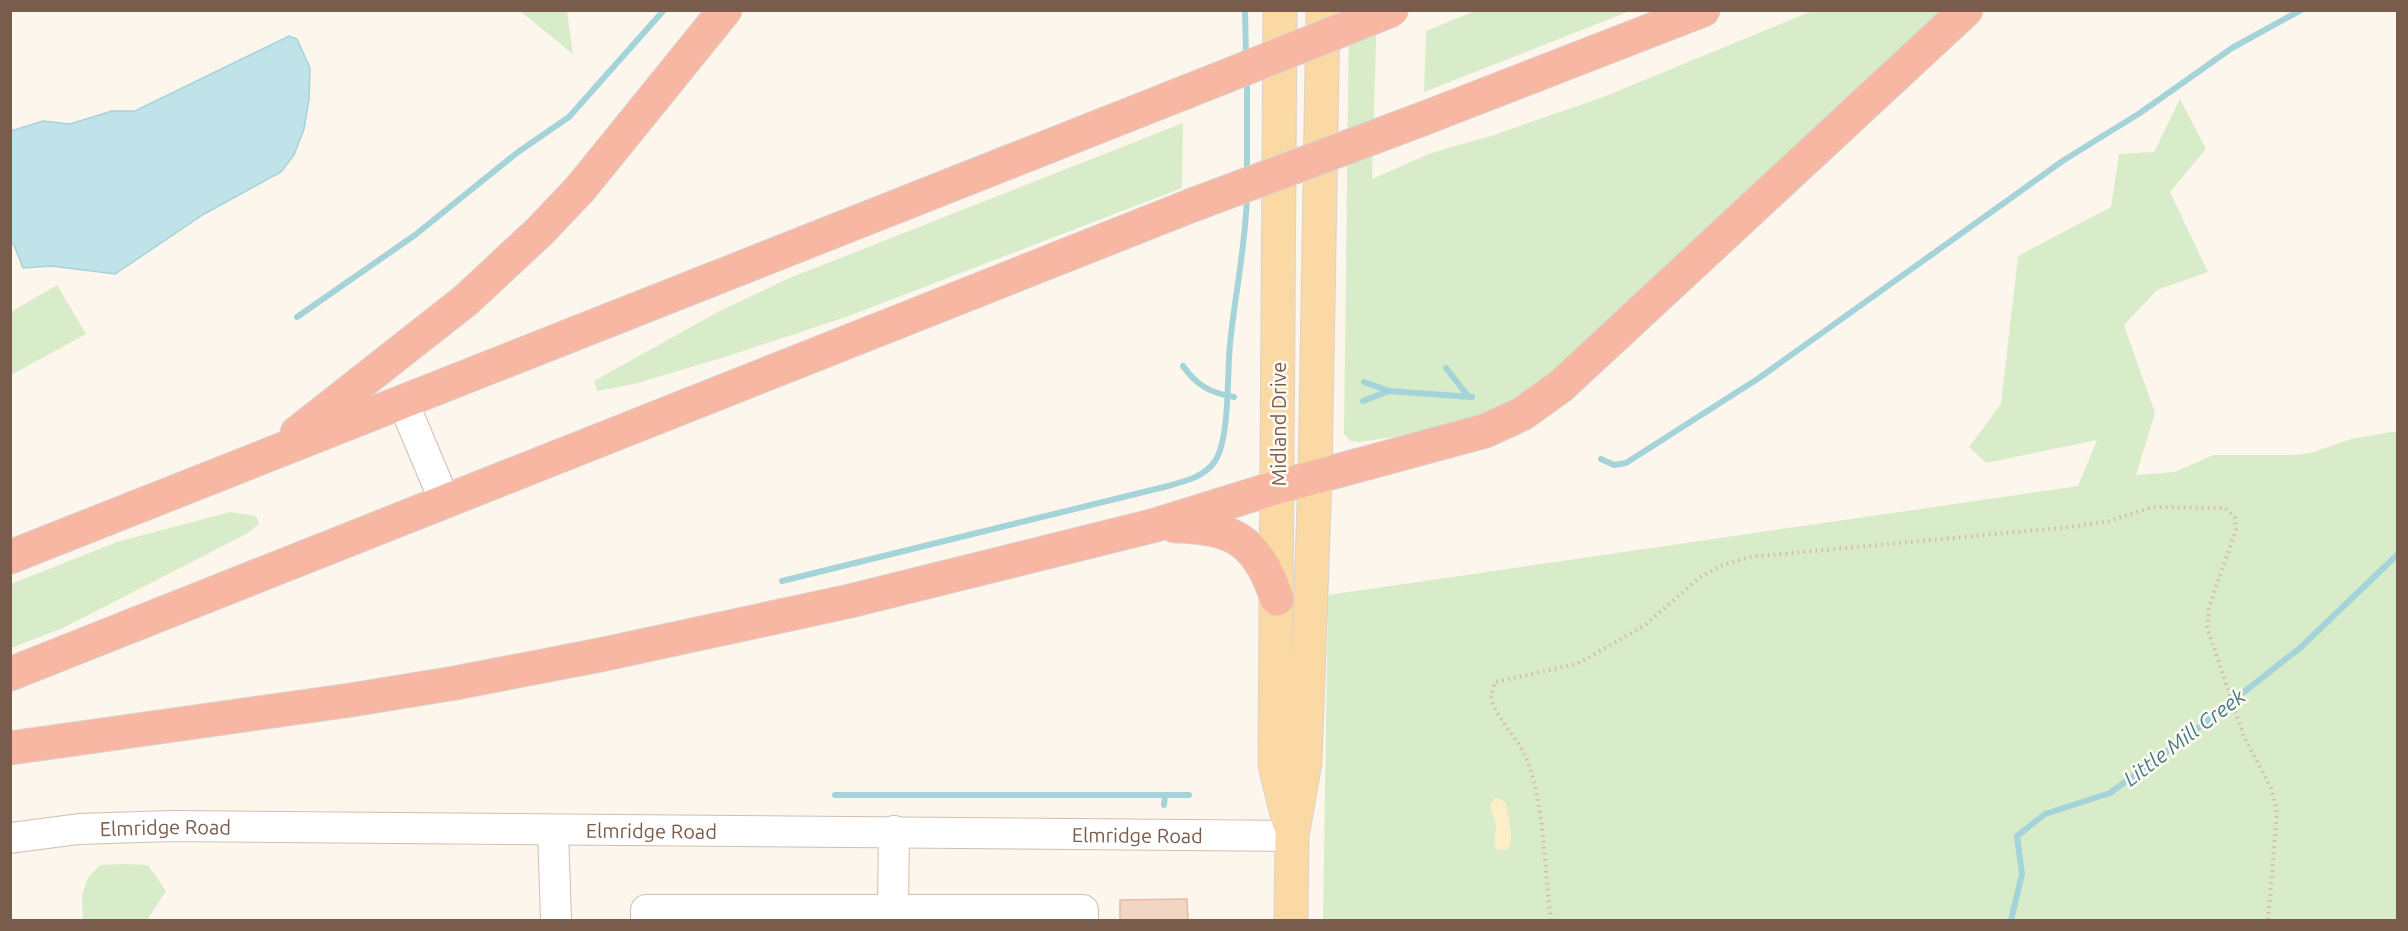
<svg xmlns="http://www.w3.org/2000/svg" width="2408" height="931" font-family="Ubuntu,sans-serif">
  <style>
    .green { fill: #d8ecc9 }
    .sand { fill: #fcefc7 }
    .water { fill: #bfe3e8; stroke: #a5d3da; stroke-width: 1.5 }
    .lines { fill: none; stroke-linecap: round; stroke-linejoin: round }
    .stream { stroke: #a5d3da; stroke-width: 6 }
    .building { fill: #f3d5c3; stroke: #e6bba3; stroke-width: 1.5 }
    .minor-casing { stroke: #d1beb0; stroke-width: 32 }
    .major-casing { stroke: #dad1cd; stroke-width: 35 }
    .highway-casing { stroke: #dad1cd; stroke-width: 35 }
    .path { stroke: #d9b8a5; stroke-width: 4; stroke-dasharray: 1.5 4.5; stroke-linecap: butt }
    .minor { stroke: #fff; stroke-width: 30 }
    .major { stroke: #fbd9a5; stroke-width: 33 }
    .highway { stroke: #f7b7a3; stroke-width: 33 }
    .highway-bridge-casing { stroke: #dad1cd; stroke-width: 35; stroke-linecap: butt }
    .highway-bridge { stroke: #f7b7a3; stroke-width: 33 }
    .labels { text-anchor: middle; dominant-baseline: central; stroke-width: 5; stroke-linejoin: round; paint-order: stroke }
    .street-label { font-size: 20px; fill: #7a5c4d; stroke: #fffaf3 }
    .water-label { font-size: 21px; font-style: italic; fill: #437c86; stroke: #fffaf3 }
  </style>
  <rect width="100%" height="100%" fill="#fdf6ec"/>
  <g class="green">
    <polygon points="520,11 567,11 573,54"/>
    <polygon points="1349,11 1377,11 1372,179 1431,153 1494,135 1603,97 1812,11 1952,11 1541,383 1487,415 1419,433 1360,442 1351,441 1344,434"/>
    <polygon points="1475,11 1475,10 1630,11 1424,92 1426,31"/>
    <polygon points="2180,99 2206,149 2170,192 2208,272 2157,290 2124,325 2155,413 2136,475 2175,472 2213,455 2295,455 2311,453 2351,439 2397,431 2397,920 1323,920 1328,595 2078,486 2097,440 1986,463 1969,447 2001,404 2018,256 2111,207 2119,154 2154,152"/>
    <polygon points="1183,123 1182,188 846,317 728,356 634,384 597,391 594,381 716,313 787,279"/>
    <polygon points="57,285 86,334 11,375 11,312"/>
    <polygon points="230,512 256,516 259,524 248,533 63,628 11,648 11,584 117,542"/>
    <polygon points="124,864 148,865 166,891 147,920 83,920 82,895 88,878 100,865"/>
  </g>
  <path class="sand" d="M1496 797 1505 802C1508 815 1516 842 1507 850H1498L1494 845 1496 826 1490 804Z"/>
  <polygon class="water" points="289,36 297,39 310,68 309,99 304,129 294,155 281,172 204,214 115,274 51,266 23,268 14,245 11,243 11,131 43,121 70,124 112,111 135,111"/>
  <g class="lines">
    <g class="stream">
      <polyline points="1245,10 1246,58"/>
      <polyline points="1247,80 1247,175"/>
      <polyline points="297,317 415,235 518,152 569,117 664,10"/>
      <path d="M1183 366C1197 386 1211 393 1234 397"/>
      <polyline points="1446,368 1468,396"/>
      <polyline points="1364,382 1389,391"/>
      <polyline points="1363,401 1389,391 1472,397"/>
      <polyline points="1601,459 1614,465 1626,463 1759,378 2064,160 2140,113 2232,48 2301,10"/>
      <path d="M782 581 1164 487C1182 482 1204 478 1215 461 1230 439 1227 372 1230 344 1235 293 1246 245 1247 194"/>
      <polyline points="835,795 1189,795"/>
      <polyline points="1164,805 1165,795"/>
      <polyline points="2011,920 2022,874 2017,836 2045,814 2110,793 2184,739 2300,648 2398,554"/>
    </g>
  </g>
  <polygon class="building" points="1187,899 1188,921 1120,921 1120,900"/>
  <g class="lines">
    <g class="minor-casing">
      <g id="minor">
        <polyline points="403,402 445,502"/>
        <polyline points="553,830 556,920"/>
        <path id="s1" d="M10 838 79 829 171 826 1292 836"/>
        <polyline points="893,910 1083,910 1083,920"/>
        <polyline points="646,920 646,910 743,910"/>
        <polyline points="743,920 743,910 893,910 894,831"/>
      </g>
    </g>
    <g class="major-casing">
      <g id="major">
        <polyline points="1280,10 1275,765 1289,822"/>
        <polyline points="1291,920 1292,836 1305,762 1315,478 1323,10"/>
      </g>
    </g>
    <g class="highway-casing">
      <g id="highway">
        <polyline points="1425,118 1703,10"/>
        <polyline points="297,433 466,300 540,231 580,189 725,10"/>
        <path d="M1175 526C1234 527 1258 541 1277 599"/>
        <polyline points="10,557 1186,92"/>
        <polyline points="10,674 1190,206"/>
        <polyline points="10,748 351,700 455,683 600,655 850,601 1152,526 1278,487 1485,431 1522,414 1561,386 1966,10"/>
      </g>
    </g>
    <path class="path" d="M1551 920C1544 870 1545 807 1527 760 1519 739 1501 724 1493 704 1489 697 1493 689 1495 682L1577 664 1644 626 1699 578 1720 566 1750 557 2070 527 2109 521 2153 507 2225 508 2235 518 2236 530 2209 607 2207 627 2244 737 2271 788 2277 813 2268 920"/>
    <use href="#minor" class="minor"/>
    <use href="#major" class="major"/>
    <use href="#highway" class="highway"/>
    <g class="highway-bridge-casing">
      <g id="highway-bridge">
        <polyline points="1186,92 1392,10"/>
        <polyline points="1190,206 1425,118"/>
      </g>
    </g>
    <use href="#highway-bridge" class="highway-bridge"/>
  </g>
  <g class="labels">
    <g class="street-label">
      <text transform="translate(1278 424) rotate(-90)">Midland Drive</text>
      <text stroke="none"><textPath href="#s1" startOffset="156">Elmridge Road</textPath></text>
      <text stroke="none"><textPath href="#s1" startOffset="642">Elmridge Road</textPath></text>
      <text stroke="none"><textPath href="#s1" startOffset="1128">Elmridge Road</textPath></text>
    </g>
    <g class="water-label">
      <text transform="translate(2184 737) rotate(-37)">Little Mill Creek</text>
    </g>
  </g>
  <rect width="2408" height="931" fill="none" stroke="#7a5c4d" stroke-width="24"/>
</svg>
